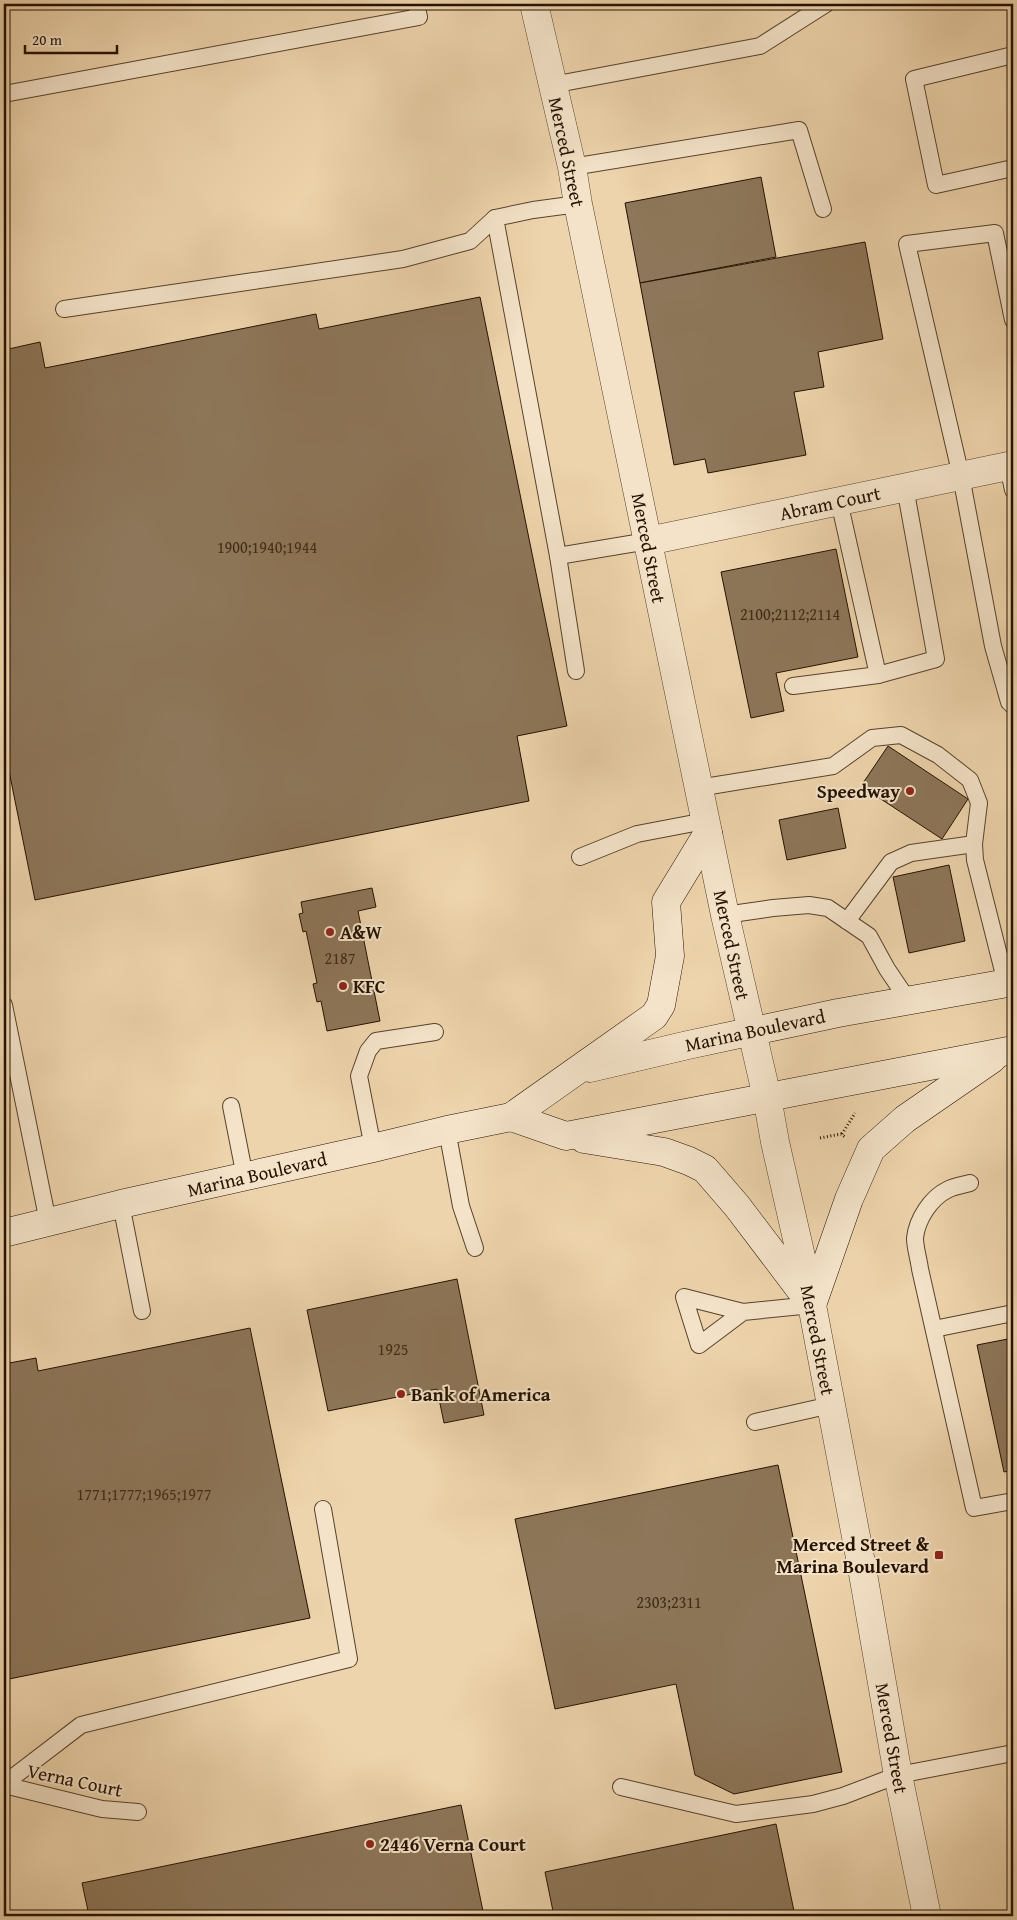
<svg xmlns="http://www.w3.org/2000/svg" width="1017" height="1920" font-family="'Gentium Book Plus',serif">
  <style>
    .building { fill: #8d7659; stroke: #241100 }
    .lines { fill: none; stroke-linecap: round; stroke-linejoin: round }
    .service-casing { stroke: #56422b; stroke-width: 18 }
    .minor-casing { stroke: #56422b; stroke-width: 29 }
    .tertiary-casing { stroke: #56422b; stroke-width: 29 }
    .secondary-casing { stroke: #241100; stroke-width: 29 }
    .path { stroke: #241100; stroke-width: 3; stroke-dasharray: 1 2.5; stroke-linecap: butt }
    .service { stroke: #f4e3c9; stroke-width: 16 }
    .minor { stroke: #f4e3c9; stroke-width: 28 }
    .tertiary { stroke: #f4e3c9; stroke-width: 28 }
    .secondary { stroke: #f4e3c9; stroke-width: 28 }
    .poi-dot { fill: #8f2418; stroke: #f4e3c9; stroke-width: 2 }
    .labels { text-anchor: middle; dominant-baseline: central; stroke-width: 4; stroke-linejoin: round; paint-order: stroke }
    .number-label { font-size: 16px; fill: #3e2a16 }
    .street-label { font-size: 19px; fill: #241100; stroke: #f4e3c9 }
    .poi-label { font-size: 19px; font-weight: bold; fill: #241100; stroke: #f4e3c9; text-anchor: start }
  </style>
  <rect width="100%" height="100%" fill="#eed4ac"/>
  <filter id="stains"><feTurbulence type="fractalNoise" baseFrequency=".004" numOctaves="4"/><feColorMatrix values="0 0 0 0 .2 0 0 0 0 .09 0 0 0 0 .02 0 0 0 .5 -.17"/></filter>
  <radialGradient id="worn" r=".72"><stop offset=".6" stop-color="#630" stop-opacity="0"/><stop offset="1" stop-color="#630" stop-opacity=".3"/></radialGradient>
  <g class="building">
    <polygon points="761,177 776,257 640,283 625,203"/>
    <polygon points="865,242 883,339 818,352 824,387 794,392 806,455 708,473 705,459 674,465 640,283"/>
    <polygon points="480,297 567,726 517,736 529,801 35,900 4,746 4,350 40,342 45,368 316,314 319,329"/>
    <polygon points="836,549 858,657 776,673 784,711 751,718 721,572"/>
    <polygon points="888,746 968,799 942,839 861,786"/>
    <polygon points="838,808 846,848 787,860 779,820"/>
    <polygon points="949,865 965,941 909,953 893,877"/>
    <polygon points="372,888 376,907 358,911 380,1021 327,1031 321,1001 317,1002 313,984 317,983 306,931 303,932 299,914 303,913 301,902"/>
    <polygon points="457,1279 484,1415 444,1423 437,1389 328,1411 307,1310"/>
    <polygon points="250,1328 310,1618 4,1680 4,1364 36,1358 38,1371"/>
    <polygon points="1013,1338 1013,1470 1004,1472 977,1345"/>
    <polygon points="778,1465 842,1772 734,1794 695,1775 676,1684 555,1709 515,1519"/>
    <polygon points="461,1805 484,1916 62,1916 88,1911 82,1883"/>
    <polygon points="776,1824 795,1916 554,1916 545,1872"/>
  </g>
  <g class="lines">
    <g class="service-casing">
      <g id="service">
        <polyline points="1013,55 914,79 936,185 1013,168"/>
        <polyline points="552,85 760,46 826,4"/>
        <polyline points="4,94 419,17 416,4"/>
        <polyline points="572,167 799,130 823,209"/>
        <polyline points="578,204 533,210 495,218 558,556 648,541"/>
        <polyline points="64,309 403,259 470,241 495,218"/>
        <polyline points="1013,320 995,233 907,244 961,476 993,646 1009,702 1013,706"/>
        <polyline points="1008,466 1013,490"/>
        <polyline points="839,501 878,675 936,659 905,487"/>
        <polyline points="558,556 576,671"/>
        <polyline points="793,686 878,675"/>
        <polyline points="698,788 833,766 872,738 901,735 938,755 970,780 979,803 974,844 975,860 1006,983"/>
        <polyline points="580,857 637,834 705,821"/>
        <polyline points="725,915 773,908 809,905 828,908 869,936 887,969 908,1000"/>
        <polyline points="847,921 891,862 911,853 974,844"/>
        <polyline points="4,1005 48,1222"/>
        <polyline points="231,1106 245,1177"/>
        <polyline points="447,1130 461,1206 475,1248"/>
        <polyline points="373,1148 359,1076 368,1051 376,1041 435,1032"/>
        <path d="M970 1183C963 1185 954 1186 947 1190 931 1198 917 1219 915 1238 915 1248 919 1260 920 1269L974 1508 1013 1501"/>
        <polyline points="121,1204 142,1311"/>
        <polyline points="743,1312 699,1345 684,1297 743,1312 812,1305"/>
        <polyline points="934,1329 1013,1313"/>
        <polyline points="755,1422 831,1405"/>
        <polyline points="4,1784 81,1725 349,1659 323,1509"/>
        <polyline points="4,1785 102,1809 138,1812"/>
        <polyline points="621,1787 736,1814 813,1804 843,1796 898,1775 1013,1753"/>
      </g>
    </g>
    <g class="minor-casing">
      <polyline id="minor" points="648,541 1013,465"/>
    </g>
    <g class="tertiary-casing">
      <polyline id="tertiary" points="534,4 572,167 578,204 725,915 767,1097 775,1142 812,1305 862,1568 898,1775 927,1916"/>
    </g>
    <g class="secondary-casing">
      <g id="secondary">
        <polyline points="590,1068 688,1045 838,1013 1013,982"/>
        <polyline points="511,1117 566,1136 1013,1050"/>
        <polyline points="584,1139 664,1152 689,1161 705,1169 737,1206 812,1305"/>
        <polyline points="4,1233 121,1204 373,1148 447,1130 511,1117 654,1016 661,1005 670,956 666,902 708,833"/>
        <polyline points="812,1305 849,1199 871,1149 905,1119 992,1059"/>
      </g>
    </g>
    <g class="path">
      <polyline points="842,1134 855,1113"/>
      <polyline points="820,1138 841,1134 845,1137"/>
    </g>
    <use href="#service" class="service"/>
    <use href="#minor" class="minor"/>
    <use href="#tertiary" class="tertiary"/>
    <use href="#secondary" class="secondary"/>
  </g>
  <g class="poi-dot">
    <circle cx="910" cy="791" r="5"/>
    <circle cx="330" cy="932" r="5"/>
    <circle cx="343" cy="986" r="5"/>
    <circle cx="401" cy="1394" r="5"/>
    <rect x="934" y="1550" width="10" height="10" rx="2.5"/>
    <circle cx="370" cy="1844" r="5"/>
  </g>
  <g class="labels">
    <g class="number-label">
      <text x="267" y="547">1900;1940;1944</text>
      <text x="790" y="614">2100;2112;2114</text>
      <text x="340" y="958">2187</text>
      <text x="393" y="1349">1925</text>
      <text x="144" y="1494">1771;1777;1965;1977</text>
      <text x="669" y="1602">2303;2311</text>
    </g>
    <g class="street-label">
      <text transform="translate(567 152) rotate(78)">Merced Street</text>
      <text transform="translate(830 503) rotate(-12)">Abram Court</text>
      <text transform="translate(649 548) rotate(79)">Merced Street</text>
      <text transform="translate(732 945) rotate(78)">Merced Street</text>
      <text transform="translate(755 1030) rotate(-12)">Marina Boulevard</text>
      <text transform="translate(257 1174) rotate(-13)">Marina Boulevard</text>
      <text transform="translate(818 1340) rotate(79)">Merced Street</text>
      <text transform="translate(892 1738) rotate(80)">Merced Street</text>
      <text transform="translate(75 1780) rotate(12)">Verna Court</text>
    </g>
    <g class="poi-label">
      <text x="900" y="791" text-anchor="end">Speedway</text>
      <text x="340" y="932">A&amp;W</text>
      <text x="353" y="986">KFC</text>
      <text x="411" y="1394">Bank of America</text>
      <text x="929" y="1544" text-anchor="end">Merced Street &amp;<tspan x="929" dy="22">Marina Boulevard</tspan></text>
      <text x="380" y="1844">2446 Verna Court</text>
    </g>
  </g>
  <rect width="1017" height="1920" fill="none" stroke="#eed4ac" stroke-width="20"/>
  <rect x="5" y="5" width="1007" height="1910" fill="none" stroke="#241100" stroke-width="2.5"/>
  <rect x="10" y="10" width="997" height="1900" fill="none" stroke="#241100"/>
  <path d="M25 45v8h92v-8" fill="none" stroke="#241100" stroke-width="2.5"/>
  <text x="32" y="45" font-size="15" fill="#241100" stroke="#f4e3c9" stroke-width="4" paint-order="stroke">20 m</text>
  <rect width="100%" height="100%" filter="url(#stains)"/>
  <rect width="100%" height="100%" fill="url(#worn)"/>
</svg>
